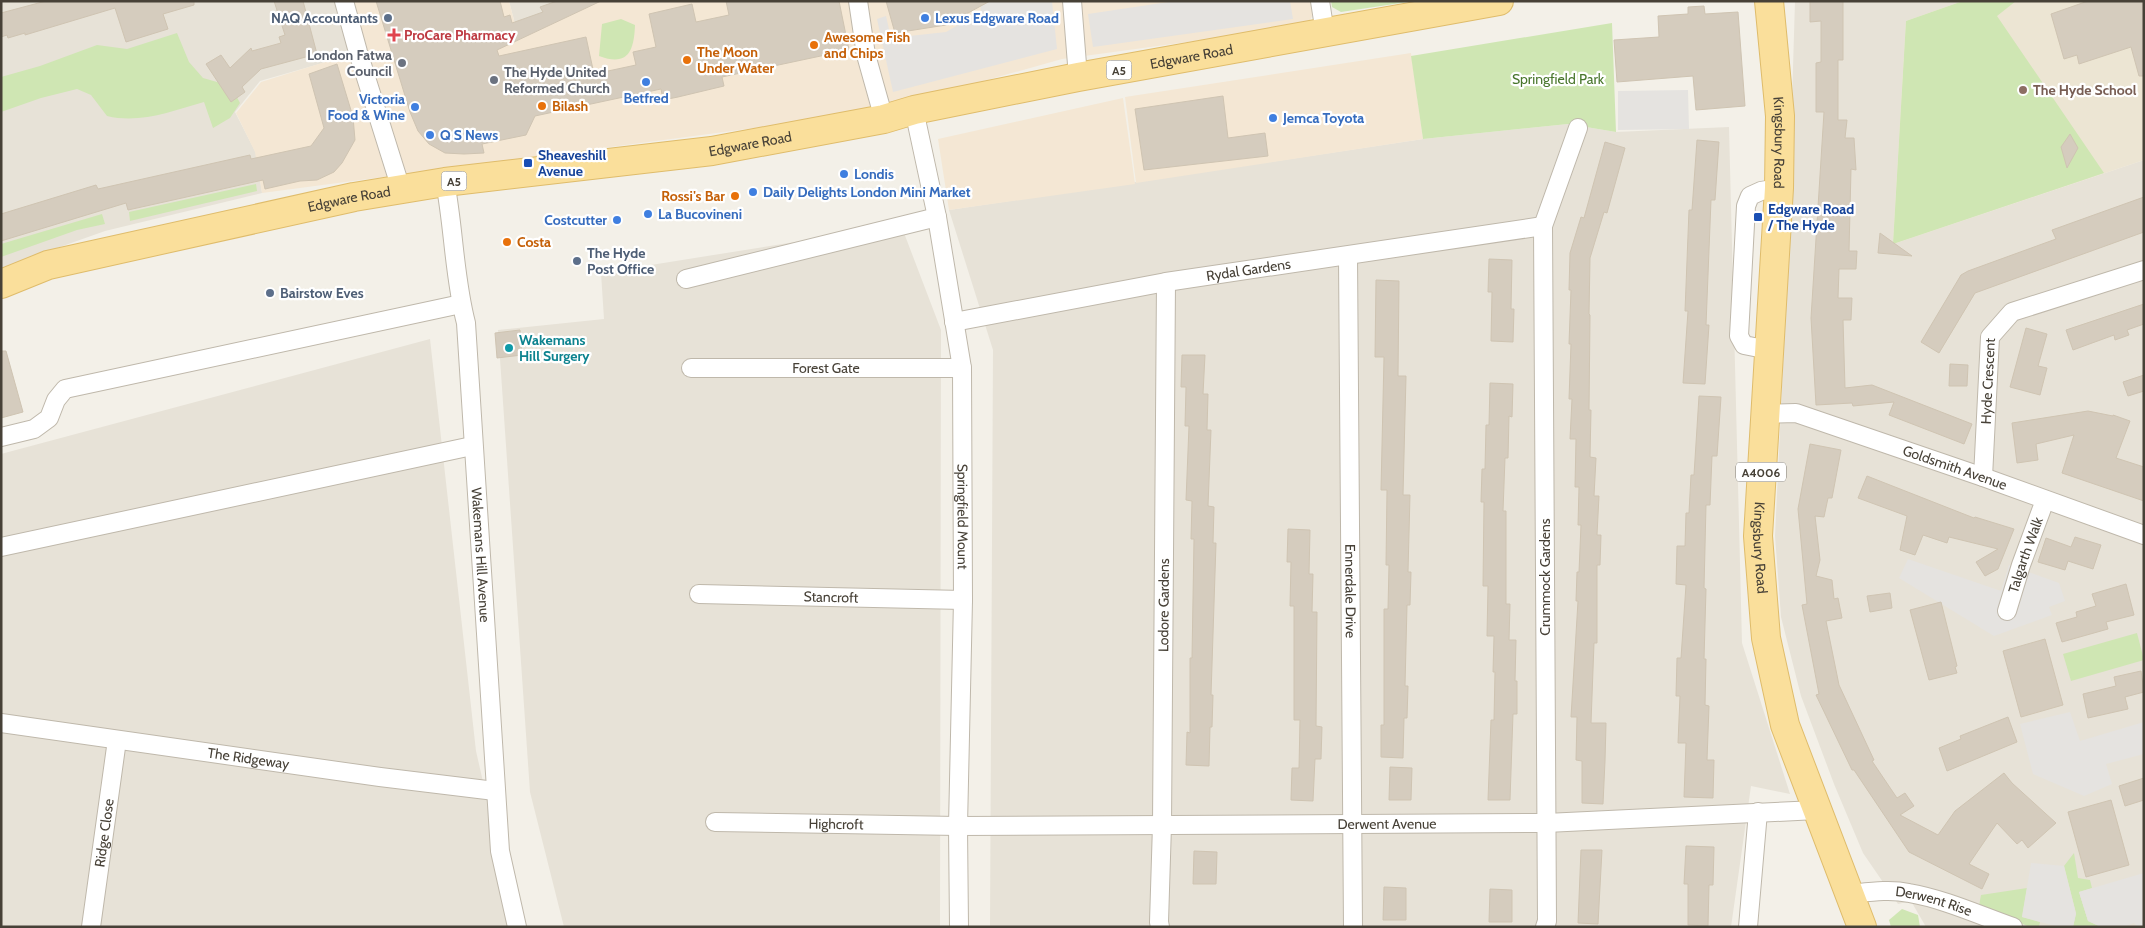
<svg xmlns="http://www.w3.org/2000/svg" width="2145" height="928" font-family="Cabin,sans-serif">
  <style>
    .residential { fill: #e7e2d7 }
    .commercial { fill: #f4e7d4 }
    .education { fill: #ece5d3 }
    .green { fill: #cfe6b3 }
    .parking { fill: #e5e3e0 }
    .building { fill: #d5ccbe; stroke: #cfc4b2 }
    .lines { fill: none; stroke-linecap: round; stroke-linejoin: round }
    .minor-casing { stroke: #bfb8ab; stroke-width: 20 }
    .primary-casing { stroke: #dfbc6b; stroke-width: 30 }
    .minor { stroke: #fff; stroke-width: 18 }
    .primary { stroke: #fadf9b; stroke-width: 28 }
    .service-dot { fill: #5c6f8a; stroke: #fff; stroke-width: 2 }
    .shop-dot { fill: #3f7fe0; stroke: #fff; stroke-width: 2 }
    .health-dot { fill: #e0444e; stroke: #fff; stroke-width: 2 }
    .food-dot { fill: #e8710a; stroke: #fff; stroke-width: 2 }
    .worship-dot { fill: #6b7280; stroke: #fff; stroke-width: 2 }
    .education-dot { fill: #8d6e63; stroke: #fff; stroke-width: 2 }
    .transit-dot { fill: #1a4fb4; stroke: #fff; stroke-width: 2 }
    .culture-dot { fill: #0f9aa8; stroke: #fff; stroke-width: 2 }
    .labels { text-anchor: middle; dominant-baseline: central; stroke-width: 4.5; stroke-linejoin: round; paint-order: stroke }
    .shield { fill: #fff; stroke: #7e7a73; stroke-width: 1 }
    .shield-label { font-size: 12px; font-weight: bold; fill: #474137 }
    .service-label { font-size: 14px; font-weight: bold; fill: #4e5e75; stroke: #fff; text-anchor: start }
    .shop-label { font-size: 14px; font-weight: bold; fill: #366cbe; stroke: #fff; text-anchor: start }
    .health-label { font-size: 14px; font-weight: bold; fill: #be3a42; stroke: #fff; text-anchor: start }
    .food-label { font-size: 14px; font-weight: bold; fill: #c56008; stroke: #fff; text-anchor: start }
    .worship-label { font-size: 14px; font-weight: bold; fill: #5b616d; stroke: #fff; text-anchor: end }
    .street-label { font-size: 14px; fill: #474137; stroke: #fff }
    .park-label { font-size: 14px; fill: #48762c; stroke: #fff }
    .education-label { font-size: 14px; font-weight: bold; fill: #785e54; stroke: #fff; text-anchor: start }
    .transit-label { font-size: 14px; font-weight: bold; fill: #164399; stroke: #fff; text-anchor: start }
    .culture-label { font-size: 14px; font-weight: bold; fill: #0d838f; stroke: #fff; text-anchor: start }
  </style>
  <rect width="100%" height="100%" fill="#f3f0e8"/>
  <g class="residential">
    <polygon points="1,1 344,1 358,53 260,81 235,112 256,153 262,193 105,231 1,268"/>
    <polygon points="509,1 596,1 518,35"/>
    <polygon points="1795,1 1963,1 1906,21 1893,244 2144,160 2144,927 1926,927 1911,901 1898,904 1863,853 1834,784 1801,696 1781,617 1775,536 1786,301"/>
    <polygon points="1568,124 1616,132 1729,127 1742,643 1790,794 1751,786 1731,927 990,927 993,350 949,210 1423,139"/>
    <polygon points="901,225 941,330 940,927 564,927 530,792 498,330 604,319 601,273"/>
    <polygon points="430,339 476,751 516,927 1,927 1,454"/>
  </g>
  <g class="commercial">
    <polygon points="344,1 509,1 518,36 597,1 1311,1 1313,15 1306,26 1062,59 912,101 838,117 262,193 255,152 236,113 261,82 357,52"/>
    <polygon points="1411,53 1423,139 1136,183 1125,97"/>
    <polygon points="1123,98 1135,184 949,210 938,139"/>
  </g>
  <polygon class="education" points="1963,1 2144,1 2144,160 1893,244 1906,21"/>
  <g class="green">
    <polygon points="1331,1 1414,1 1341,12 1332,7"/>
    <polygon points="1963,1 2016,1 1997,16 2104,173 1893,244 1906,21"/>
    <path d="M621 19 635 25C634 51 628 67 599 56L602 24Z"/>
    <polygon points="1612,23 1616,132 1568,124 1423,139 1411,56"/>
    <path d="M177 33 189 62 203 78 231 86 240 103 230 118 213 128 204 102C172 111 140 124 107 116L91 95 77 89 41 98 1 112V77L40 66 97 45 127 49Z"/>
    <polygon points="256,184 257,191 130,221 129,212"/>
    <polygon points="102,214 105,224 77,230 1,257 1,244"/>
    <polygon points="2137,633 2144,660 2071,681 2063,654"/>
    <polygon points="2074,853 2078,878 2090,880 2092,888 2079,892 2088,921 2101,927 2073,927 2076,913 2064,866"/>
    <polygon points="2027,888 2022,917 2040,922 2039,927 2030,927 1979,906 1981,895"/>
    <polygon points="1902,909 1918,915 1920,927 1891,927 1889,920"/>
  </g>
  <g class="parking">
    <polygon points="985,1 1052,1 1057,49 893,92 877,19 886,16 891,38 946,32 981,12 980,2"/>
    <polygon points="1175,1 1290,1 1293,19 1093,47 1088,14"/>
    <polygon points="1688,90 1689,129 1618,130 1618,91"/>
    <polygon points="1908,559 2001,591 2009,565 2059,583 2065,601 2049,607 2052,615 1994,636 1899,578"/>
    <polygon points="2070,712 2080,741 2144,722 2144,754 2106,764 2112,784 2084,796 2033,774 2020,724"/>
    <polygon points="2031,863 2064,866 2076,914 2073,927 2059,927 2022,917"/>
    <polygon points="2144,873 2144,927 2138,927 2134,923 2124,927 2101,927 2088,921 2079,892"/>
  </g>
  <g class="building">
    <polygon points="46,1 194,1 194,5 163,14 168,29 126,42 115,8 25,35 25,33 8,38 7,35 1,37 1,13"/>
    <polygon points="274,1 303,1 317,54 261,69 242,87 245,92 231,102 206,64 221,55 230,68 251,48 252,51 281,43 279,37 285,35"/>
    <polygon points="376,1 500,1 504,17 510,15 512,23 543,12 540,7 557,1 601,1 497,50 499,56 586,37 594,74 636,65 633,52 656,47 649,14 692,4 696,22 729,15 726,1 839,1 849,50 722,77 724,86 678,97 663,100 661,89 535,116 526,135 482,144 484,153 464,154 445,153 429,144 418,131 410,112"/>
    <polygon points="886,1 990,1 946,25 895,33"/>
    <polygon points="1810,1 1843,1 1843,60 1838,60 1838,120 1847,120 1845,138 1854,138 1856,170 1851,169 1849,251 1857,251 1856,269 1839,269 1838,298 1852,298 1851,320 1843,320 1845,388 1872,385 1972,424 1964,444 1889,415 1894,402 1853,406 1852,403 1816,405 1811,318 1824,112 1816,112 1816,63 1821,62 1821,21 1810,22"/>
    <polygon points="2088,1 2144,1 2144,76 2139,76 2131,47 2079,64 2077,55 2064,59 2051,14"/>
    <polygon points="1704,6 1705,14 1738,12 1745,106 1696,110 1693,76 1617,82 1614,40 1659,37 1658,16 1688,14 1688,7"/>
    <polygon points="337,64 353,117 355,140 342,163 334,172 317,180 300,181 265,189 263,180 128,210 126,203 1,241 1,214 96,185 98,189 250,155 251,159 311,146 324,128 309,74"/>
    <polygon points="1223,96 1228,138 1265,133 1268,156 1144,170 1135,109"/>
    <polygon points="2070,134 2078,148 2067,168 2061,147"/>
    <polygon points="1697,140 1719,142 1715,200 1711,200 1706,325 1709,325 1705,384 1683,383 1688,311 1685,311 1689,210 1692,210"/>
    <polygon points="1605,142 1625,148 1607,213 1604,212 1590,258 1589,314 1590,315 1589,410 1591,410 1590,457 1596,458 1594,496 1599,496 1597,535 1601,535 1600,565 1597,565 1597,643 1594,643 1591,723 1606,723 1605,761 1603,804 1582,803 1582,761 1576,760 1577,717 1571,717 1578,601 1576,601 1577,572 1579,572 1581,525 1578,525 1579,487 1575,487 1576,439 1570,439 1572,399 1569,399 1571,344 1569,344 1571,290 1569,290 1570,253 1581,217 1584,218"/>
    <polygon points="2144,197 2144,232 1975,293 1939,353 1921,342 1961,275 1968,271 2056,239 2052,230"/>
    <polygon points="1880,233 1912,256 1878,253"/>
    <polygon points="1489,259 1512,260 1511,309 1514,309 1513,342 1491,341 1492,292 1488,292"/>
    <polygon points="1376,280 1399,281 1398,376 1406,376 1403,495 1410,495 1408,572 1411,572 1410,605 1407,605 1405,686 1408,686 1407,718 1404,718 1403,758 1381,757 1381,725 1384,725 1384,609 1388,609 1389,565 1386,565 1387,490 1381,490 1384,357 1375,357"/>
    <polygon points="2144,304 2144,324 2127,330 2129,335 2115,340 2114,335 2073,350 2066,330"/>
    <polygon points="2026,328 2047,334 2038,366 2047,368 2040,395 2010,387"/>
    <polygon points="520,330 522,355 497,358 495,333"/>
    <polygon points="1,351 6,351 23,412 1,418"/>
    <polygon points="1182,355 1205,355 1203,394 1208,394 1207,430 1211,430 1208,506 1214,507 1213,543 1216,543 1211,695 1213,695 1212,727 1210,727 1209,766 1186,765 1187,732 1190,733 1190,658 1192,658 1194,539 1191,539 1192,501 1186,500 1189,426 1185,426 1186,387 1181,387"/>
    <polygon points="1950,364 1968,365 1967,386 1949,386"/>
    <polygon points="2144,375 2144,391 2128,396 2123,382"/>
    <polygon points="1490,383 1513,384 1512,417 1509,416 1508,458 1505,458 1503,511 1506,511 1506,604 1510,604 1509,640 1516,640 1515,681 1517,681 1517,714 1513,714 1510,800 1488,800 1491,720 1494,720 1495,672 1493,672 1494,636 1487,636 1488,586 1483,586 1484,502 1481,502 1482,469 1485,469 1486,425 1489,425"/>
    <polygon points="1699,396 1721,397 1717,456 1712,456 1710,505 1706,505 1705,547 1704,588 1706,589 1704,659 1706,659 1705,705 1709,706 1707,760 1714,760 1713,798 1684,797 1686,743 1678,743 1680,696 1676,696 1677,658 1681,658 1686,585 1676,584 1677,546 1685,546 1686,513 1689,513 1691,475 1694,475"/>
    <polygon points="2088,411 2113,416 2113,415 2130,421 2116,458 2144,467 2144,501 2062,473 2074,435 2036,444 2038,460 2017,463 2012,423"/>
    <polygon points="1810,444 1841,450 1832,498 1828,498 1824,517 1815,516 1820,560 1816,576 1832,580 1834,599 1838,598 1842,618 1826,621 1839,685 1874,760 1872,761 1897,798 1905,793 1914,806 1900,815 1938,835 1955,811 2004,773 2012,783 2056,823 2028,848 2022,840 2017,844 1997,823 1969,864 1989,874 1982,889 1909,852 1854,770 1852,770 1816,695 1819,694 1802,605 1807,604 1798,509"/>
    <polygon points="1867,476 1974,518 1975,517 2014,529 1998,569 1985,576 1976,562 1998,549 1949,537 1947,543 1923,535 1915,555 1900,550 1907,516 1858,498"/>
    <polygon points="1288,529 1310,530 1309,574 1313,574 1312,612 1317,612 1316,726 1322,727 1321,759 1315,759 1313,801 1291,800 1292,768 1299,768 1300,720 1294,720 1294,606 1290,606 1291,562 1287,562"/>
    <polygon points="2075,537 2101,545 2093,569 2068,561 2065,570 2038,562 2046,538 2071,547"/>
    <polygon points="2126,584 2134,615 2106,622 2108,629 2062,642 2056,623 2077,617 2076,612 2096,606 2092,594"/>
    <polygon points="1890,593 1892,608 1870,612 1867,596"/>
    <polygon points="1941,602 1957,666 1955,667 1957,673 1929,680 1910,610"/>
    <polygon points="2045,639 2063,705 2021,717 2003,651"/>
    <polygon points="2141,671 2144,692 2125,697 2128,709 2088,718 2083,694 2116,686 2114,677"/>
    <polygon points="2008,717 2017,742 1947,771 1939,748 1961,739 1960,736"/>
    <polygon points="1390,767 1412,768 1411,800 1389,800"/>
    <polygon points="2144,778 2144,800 2125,806 2119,786"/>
    <polygon points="2111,800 2129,865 2086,877 2068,812"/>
    <polygon points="1686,846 1714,847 1713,885 1709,885 1708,926 1688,925 1688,884 1684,884"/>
    <polygon points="1581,850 1602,850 1598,924 1578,923"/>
    <polygon points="1194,851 1217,852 1216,884 1193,884"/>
    <polygon points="1384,887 1406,888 1406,920 1383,920"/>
    <polygon points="1490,889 1512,890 1512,922 1489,922"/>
  </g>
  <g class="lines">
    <g class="minor-casing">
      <g id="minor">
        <polyline points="344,1 358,52 401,189"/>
        <polyline points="858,1 866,55 884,119"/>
        <polyline points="1072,1 1078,77"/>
        <polyline points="1320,1 1325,33"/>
        <path id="s1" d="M914 110 937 217 962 368 963 600 958 826 959 927"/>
        <path id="s2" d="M445 182C454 229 454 277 466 323L500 851 517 927"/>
        <path id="s3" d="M1348 256 1353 927"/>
        <polyline points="686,279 937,217"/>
        <path id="s4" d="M954 322 1166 282 1543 226"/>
        <polyline points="1769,350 1744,345 1739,336 1746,206 1750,196 1761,191 1779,188"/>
        <path id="s5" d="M691 368H962"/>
        <path id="s6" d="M1764 414 1796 413 1983 477 2144 535"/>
        <polyline points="1,437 34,429 49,418 56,400 65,389 461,304"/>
        <path id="s7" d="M1983 477 1990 337 2012 312 2144 270"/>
        <polyline points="1,547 472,446"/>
        <path id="s8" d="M699 594 963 600"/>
        <path id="s9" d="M2007 611 2021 565 2045 500"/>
        <path id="s10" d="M1 723 380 777 495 791"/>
        <path id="s11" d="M715 822 958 826 1546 823 1817 810"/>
        <path id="s12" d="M1851 894C1870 892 1890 889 1909 893 1944 899 1979 915 2013 927"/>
        <path id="s13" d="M91 927 117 740"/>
        <path id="s14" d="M1160 927 1159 922 1162 825 1166 282"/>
        <polyline points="1545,927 1547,921 1543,226 1578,128"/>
        <polyline points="1748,927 1758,812"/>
      </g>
    </g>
    <g class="primary-casing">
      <g id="primary">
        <path id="s15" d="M1769 1 1780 116 1779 188 1758 536 1766 638 1785 725 1862 927"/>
        <path id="s16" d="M1 284 48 265 354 197 445 182 712 151 884 119 914 110 1078 77 1499 1"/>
      </g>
    </g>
    <use href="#minor" class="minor"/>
    <use href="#primary" class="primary"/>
  </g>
  <g class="service-dot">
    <circle cx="388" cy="18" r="5"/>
    <circle cx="577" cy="261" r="5"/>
    <circle cx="270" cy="293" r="5"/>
  </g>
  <g class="shop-dot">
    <circle cx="925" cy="18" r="5"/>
    <circle cx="646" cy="82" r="5"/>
    <circle cx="415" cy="107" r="5"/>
    <circle cx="1273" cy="118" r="5"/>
    <circle cx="430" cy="135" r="5"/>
    <circle cx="844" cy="174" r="5"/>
    <circle cx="753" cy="192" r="5"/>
    <circle cx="648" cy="214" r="5"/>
    <circle cx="617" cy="220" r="5"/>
  </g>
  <path class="health-dot" d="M391.5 27.5h5v5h5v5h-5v5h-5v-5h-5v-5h5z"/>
  <g class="food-dot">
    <circle cx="814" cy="45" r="5"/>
    <circle cx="687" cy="60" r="5"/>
    <circle cx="542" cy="106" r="5"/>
    <circle cx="735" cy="196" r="5"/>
    <circle cx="507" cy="242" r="5"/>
  </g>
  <g class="worship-dot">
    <circle cx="402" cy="63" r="5"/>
    <circle cx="494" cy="80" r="5"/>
  </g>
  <circle class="education-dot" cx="2023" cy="90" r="5"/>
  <g class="transit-dot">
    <rect x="523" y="158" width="10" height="10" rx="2.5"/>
    <rect x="1753" y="212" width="10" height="10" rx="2.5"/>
  </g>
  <circle class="culture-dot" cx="509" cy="348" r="5"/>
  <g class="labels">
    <g class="shield">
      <rect x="1106.5" y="60.5" width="25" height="19" rx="4"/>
      <rect x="441.5" y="171.5" width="25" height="19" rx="4"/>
      <rect x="1736" y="462.5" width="50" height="19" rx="4"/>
    </g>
    <g class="shield-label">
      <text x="1119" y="70">A5</text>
      <text x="454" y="181">A5</text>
      <text x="1761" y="472">A4006</text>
    </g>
    <g class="service-label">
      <text x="378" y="18" text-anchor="end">NAQ Accountants</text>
      <text x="587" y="253">The Hyde<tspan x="587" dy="16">Post Office</tspan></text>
      <text x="280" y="293">Bairstow Eves</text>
    </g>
    <g class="shop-label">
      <text x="935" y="18">Lexus Edgware Road</text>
      <text x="646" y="98" text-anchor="middle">Betfred</text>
      <text x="405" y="99" text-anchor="end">Victoria<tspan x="405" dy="16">Food &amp; Wine</tspan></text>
      <text x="1283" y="118">Jemca Toyota</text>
      <text x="440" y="135">Q S News</text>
      <text x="854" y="174">Londis</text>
      <text x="763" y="192">Daily Delights London Mini Market</text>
      <text x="658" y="214">La Bucovineni</text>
      <text x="607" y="220" text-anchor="end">Costcutter</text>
    </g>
    <g class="health-label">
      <text x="404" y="35">ProCare Pharmacy</text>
    </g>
    <g class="food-label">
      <text x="824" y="37">Awesome Fish<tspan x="824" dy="16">and Chips</tspan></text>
      <text x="697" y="52">The Moon<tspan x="697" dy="16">Under Water</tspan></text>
      <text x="552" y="106">Bilash</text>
      <text x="725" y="196" text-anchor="end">Rossi's Bar</text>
      <text x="517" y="242">Costa</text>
    </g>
    <g class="worship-label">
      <text x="392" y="55">London Fatwa<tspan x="392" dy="16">Council</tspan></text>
      <text x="504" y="72" text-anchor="start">The Hyde United<tspan x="504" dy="16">Reformed Church</tspan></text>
    </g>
    <g class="street-label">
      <text stroke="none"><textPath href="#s16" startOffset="1214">Edgware Road</textPath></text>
      <text stroke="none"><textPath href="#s15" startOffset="142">Kingsbury Road</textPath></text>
      <text stroke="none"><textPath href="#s16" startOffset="764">Edgware Road</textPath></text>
      <text stroke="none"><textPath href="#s16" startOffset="359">Edgware Road</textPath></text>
      <text stroke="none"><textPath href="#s4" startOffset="299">Rydal Gardens</textPath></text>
      <text stroke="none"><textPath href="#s5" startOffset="135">Forest Gate</textPath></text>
      <text stroke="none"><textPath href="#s7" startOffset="96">Hyde Crescent</textPath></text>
      <text stroke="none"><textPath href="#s6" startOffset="200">Goldsmith Avenue</textPath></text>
      <text stroke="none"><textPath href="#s1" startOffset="411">Springfield Mount</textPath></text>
      <text stroke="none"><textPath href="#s15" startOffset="548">Kingsbury Road</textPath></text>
      <text stroke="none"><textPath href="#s2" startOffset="375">Wakemans Hill Avenue</textPath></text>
      <text stroke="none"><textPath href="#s9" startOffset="59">Talgarth Walk</textPath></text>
      <text transform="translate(1545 577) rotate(-90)">Crummock Gardens</text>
      <text stroke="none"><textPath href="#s3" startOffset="335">Ennerdale Drive</textPath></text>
      <text stroke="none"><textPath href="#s8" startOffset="132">Stancroft</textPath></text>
      <text stroke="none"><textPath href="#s14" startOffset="322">Lodore Gardens</textPath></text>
      <text stroke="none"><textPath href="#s10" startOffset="250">The Ridgeway</textPath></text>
      <text stroke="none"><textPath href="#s11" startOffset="121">Highcroft</textPath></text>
      <text stroke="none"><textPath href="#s11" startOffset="672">Derwent Avenue</textPath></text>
      <text stroke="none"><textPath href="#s13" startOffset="95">Ridge Close</textPath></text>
      <text stroke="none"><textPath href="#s12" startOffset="84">Derwent Rise</textPath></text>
    </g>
    <g class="park-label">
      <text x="1558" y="79">Springfield Park</text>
    </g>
    <g class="education-label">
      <text x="2033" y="90">The Hyde School</text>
    </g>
    <g class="transit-label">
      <text x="538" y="155">Sheaveshill<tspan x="538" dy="16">Avenue</tspan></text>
      <text x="1768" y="209">Edgware Road<tspan x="1768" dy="16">/ The Hyde</tspan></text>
    </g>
    <g class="culture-label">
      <text x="519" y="340">Wakemans<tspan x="519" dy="16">Hill Surgery</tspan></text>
    </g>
  </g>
  <rect width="2145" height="928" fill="none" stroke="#474137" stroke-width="5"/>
</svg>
